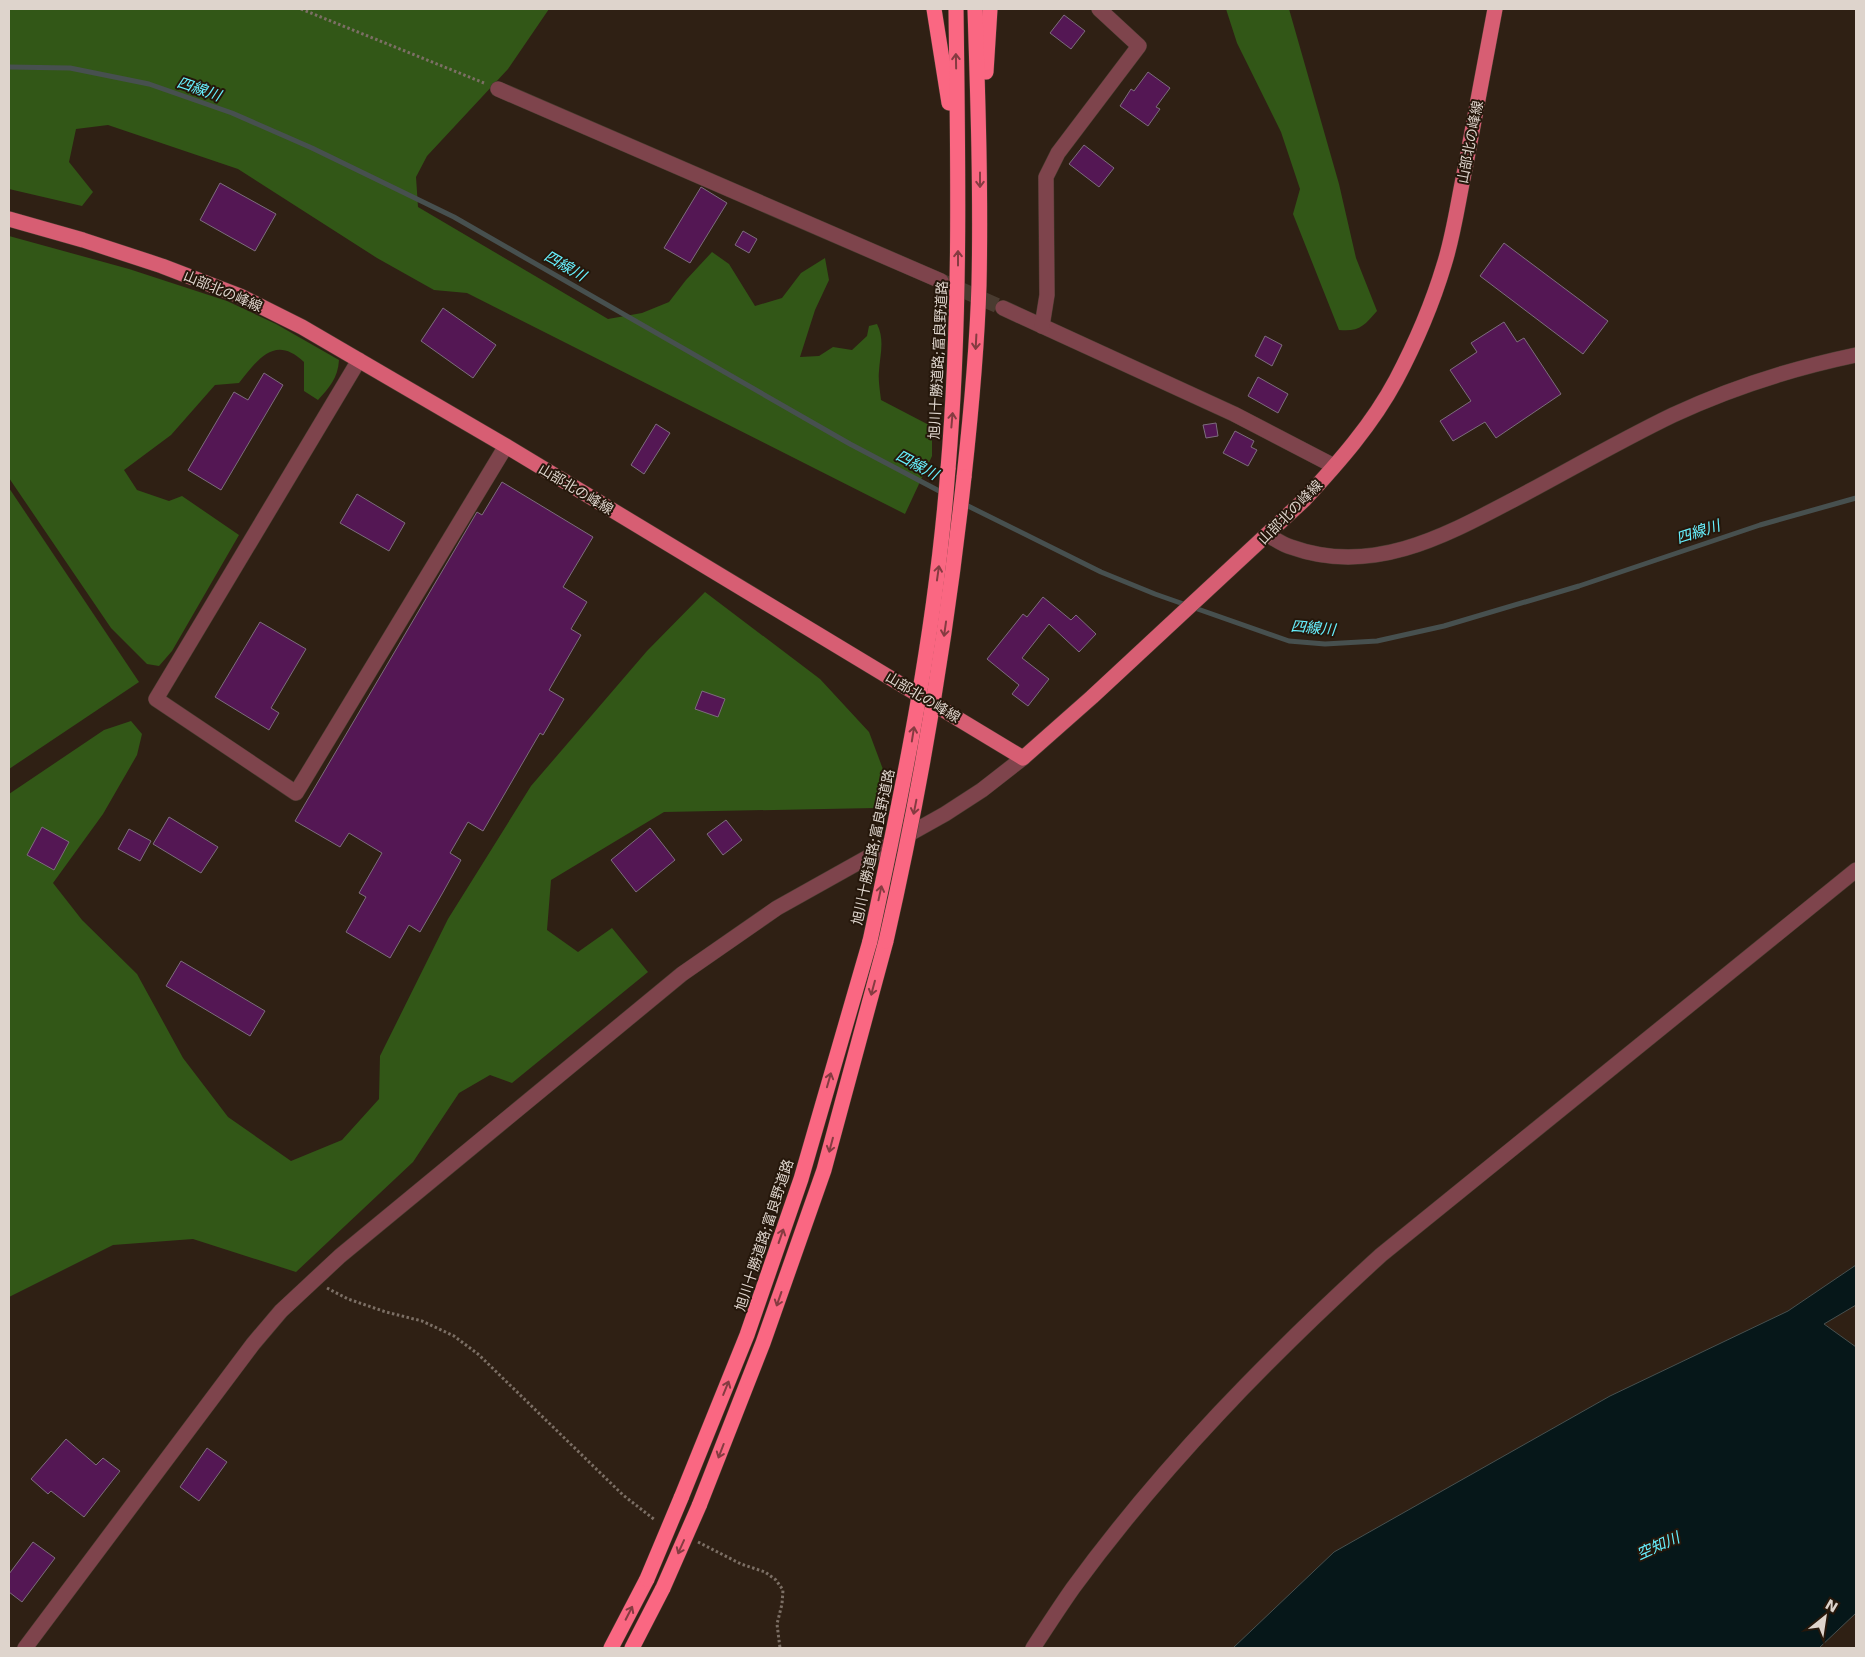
<svg xmlns="http://www.w3.org/2000/svg" width="1865" height="1657" font-family="'DejaVu Sans','Noto Sans JP',sans-serif">
  <style>
    .green { fill: #325717 }
    .water { fill: #061719; stroke: #47504f }
    .lines { fill: none; stroke-linecap: round; stroke-linejoin: round }
    .stream { stroke: #47504f; stroke-width: 5 }
    .building { fill: #541754; stroke: #7d6d7d }
    .minor-tunnel { stroke: #493b30; stroke-width: 15; stroke-dasharray: 15 8; stroke-linecap: butt }
    .minor-casing { stroke: #4b3d31; stroke-width: 16 }
    .major-casing { stroke: #4b3d31; stroke-width: 16 }
    .highway-casing { stroke: #4b3d31; stroke-width: 16 }
    .path { stroke: #7c6f65; stroke-width: 3; stroke-dasharray: 2.5 2.5; stroke-linecap: butt }
    .minor { stroke: #7e444c; stroke-width: 15 }
    .major { stroke: #d75e73; stroke-width: 15 }
    .highway { stroke: #fa6782; stroke-width: 15 }
    .highway-bridge-casing { stroke: #4b3d31; stroke-width: 16; stroke-linecap: butt }
    .highway-bridge { stroke: #fa6782; stroke-width: 15 }
    .oneway { stroke: #853b41 }
    .labels { text-anchor: middle; dominant-baseline: central; stroke-width: 4; stroke-linejoin: round; paint-order: stroke }
    .street-label { font-size: 14px; fill: #ded4cc; stroke: #25170b }
    .water-label { font-size: 15px; font-style: italic; fill: #67f1ff; stroke: #25170b }
  </style>
  <rect width="100%" height="100%" fill="#2f2014"/>
  <g class="green">
    <path d="M9 9H549L508 69 427 156 416 177 418 207 608 319 642 313 669 302 686 280 712 252 729 264 755 306 782 298 801 273 825 258 829 280 815 310 800 357 819 356 833 347 852 350 867 336 869 326 877 324C885 340 880 355 879 371 878 380 880 391 881 400L929 425 932 434V456L905 514 467 293 434 290 377 258 238 169 108 125 76 129 69 162 93 192 82 206 9 189Z"/>
    <path d="M1226 9H1289L1339 184 1356 258 1377 311C1364 326 1359 332 1339 330L1293 214 1300 189 1281 132 1237 43Z"/>
    <path d="M9 236 129 269 227 301 276 324 339 360C338 378 329 388 318 400L304 391V362C275 334 258 359 239 383L215 385 171 435 124 470 137 490 169 501 182 496 239 535 172 651 159 666 147 664 111 628 9 478Z"/>
    <polygon points="9,488 139,682 9,769"/>
    <polygon points="705,592 820,679 869,732 884,772 875,808 664,812 551,880 547,930 578,952 612,928 648,972 512,1083 490,1075 459,1093 413,1162 296,1272 193,1239 113,1245 9,1297 9,794 104,730 131,721 142,734 137,755 103,814 53,883 82,920 137,974 183,1058 228,1117 291,1161 342,1140 379,1099 380,1056 448,919 531,786 647,651"/>
  </g>
  <polygon class="water" points="1856,1265 1856,1305 1824,1324 1856,1347 1856,1613 1819,1648 1233,1648 1334,1552 1610,1396 1788,1311"/>
  <g class="lines">
    <g class="stream">
      <polyline points="9,67 70,68 149,84 232,113 312,148 454,217 850,444 943,493"/>
      <polyline points="962,503 1101,572 1155,594 1289,641 1325,644 1377,641 1444,626 1579,586 1760,525 1856,498"/>
    </g>
  </g>
  <g class="building">
    <polygon points="1064,15 1085,31 1071,49 1050,33"/>
    <polygon points="1148,72 1170,88 1156,107 1160,109 1148,126 1120,106 1131,89 1134,91"/>
    <polygon points="1084,145 1114,168 1099,187 1069,164"/>
    <polygon points="220,183 276,214 255,251 200,220"/>
    <polygon points="701,187 727,203 690,263 664,248"/>
    <polygon points="743,231 757,239 749,253 735,245"/>
    <polygon points="1504,243 1608,321 1583,354 1480,276"/>
    <polygon points="443,308 496,345 473,378 421,341"/>
    <polygon points="1504,322 1517,342 1524,338 1561,394 1496,438 1485,422 1453,441 1440,421 1471,401 1450,370 1477,352 1471,343"/>
    <polygon points="1265,336 1282,345 1272,366 1255,356"/>
    <polygon points="264,373 283,385 221,490 188,470 234,392 248,400"/>
    <polygon points="1258,377 1288,394 1278,413 1248,396"/>
    <polygon points="1216,423 1218,436 1206,438 1203,425"/>
    <polygon points="656,424 670,433 644,474 631,465"/>
    <polygon points="1235,431 1254,441 1251,447 1257,450 1248,466 1223,453"/>
    <polygon points="502,482 593,537 563,587 587,602 571,629 581,635 549,690 564,699 543,735 540,733 483,831 468,822 450,853 461,860 442,894 420,932 409,925 390,958 346,932 366,897 359,893 382,853 349,833 340,847 295,821 477,512 482,515"/>
    <polygon points="357,494 405,523 389,551 340,523"/>
    <polygon points="1043,597 1071,620 1076,615 1096,634 1079,652 1049,624 1022,658 1049,679 1028,706 1012,694 1019,685 987,659 1023,614 1027,617"/>
    <polygon points="260,622 306,649 271,708 279,713 269,730 215,697"/>
    <polygon points="702,691 725,699 718,717 695,709"/>
    <polygon points="169,817 218,847 201,873 153,844"/>
    <polygon points="726,820 742,840 723,855 707,834"/>
    <polygon points="42,827 69,842 54,870 27,855"/>
    <polygon points="650,828 675,860 636,892 611,860"/>
    <polygon points="129,829 151,841 140,861 118,849"/>
    <polygon points="181,961 265,1011 250,1036 166,986"/>
    <polygon points="66,1439 96,1465 103,1458 120,1471 84,1517 51,1491 48,1494 31,1479"/>
    <polygon points="207,1448 227,1462 199,1501 180,1487"/>
    <polygon points="33,1542 55,1558 22,1602 9,1592 9,1574"/>
  </g>
  <g class="lines">
    <polyline class="minor-tunnel" points="941,281 1003,308"/>
    <g class="minor-casing">
      <g id="minor">
        <polyline points="498,89 941,281"/>
        <polyline points="1003,308 1234,414 1334,466"/>
        <polyline points="1042,326 1047,295 1046,177 1058,153 1139,46 1099,9"/>
        <polyline points="359,360 156,699 296,793 506,446"/>
        <path d="M1268 535C1275 539 1283 545 1291 547 1371 576 1443 537 1513 500 1566 472 1619 441 1673 415 1731 388 1794 368 1856 355"/>
        <polyline points="25,1648 253,1344 281,1311 340,1256 682,974 777,908 945,814 982,790 1023,758"/>
        <path d="M1033 1648C1046 1628 1059 1608 1073 1588 1162 1466 1269 1357 1381 1255L1856 870"/>
      </g>
    </g>
    <g class="major-casing">
      <path id="major" d="M9 219 83 240 162 266 240 296 302 327 506 446 1023 758 1092 697 1304 500C1338 463 1372 425 1396 380 1415 344 1432 305 1444 265 1454 234 1458 201 1465 169 1475 115 1485 62 1495 9"/>
    </g>
    <g class="highway-casing">
      <g id="highway">
        <polyline points="934,9 949,103"/>
        <polyline points="986,72 990,9"/>
        <path d="M948 469C961 316 958 162 956 9"/>
        <path d="M964 477C971 413 977 349 979 285 981 193 978 101 975 9"/>
        <polyline points="681,1498 747,1335 801,1179 870,941"/>
        <polyline points="699,1506 763,1343 824,1170 886,941"/>
        <polyline points="611,1648 647,1579"/>
        <polyline points="632,1648 663,1588"/>
      </g>
    </g>
    <g class="path">
      <polyline points="301,9 484,83"/>
      <polyline points="327,1288 348,1299 386,1312 422,1321 454,1336 478,1354 623,1495 655,1520"/>
      <polyline points="698,1542 741,1564 765,1572 776,1580 783,1590 782,1604 777,1624 780,1648"/>
    </g>
    <use href="#minor" class="minor"/>
    <use href="#major" class="major"/>
    <use href="#highway" class="highway"/>
    <g class="highway-bridge-casing">
      <g id="highway-bridge">
        <path d="M870 941C904 785 936 628 948 469"/>
        <path d="M886 941C921 788 947 633 964 477"/>
        <polyline points="647,1579 681,1498"/>
        <polyline points="663,1588 699,1506"/>
      </g>
    </g>
    <use href="#highway-bridge" class="highway-bridge"/>
  </g>
  <defs><path id="oneway-shaft" d="M-6 0H5M1.5-3L5.5 0L1.5 3" fill="none" stroke-width="1.6" stroke-linecap="round" stroke-linejoin="round" transform="scale(1.25)"/></defs>
  <g class="oneway">
    <use href="#oneway-shaft" transform="translate(956 61) rotate(-91)"/>
    <use href="#oneway-shaft" transform="translate(980 180) rotate(90)"/>
    <use href="#oneway-shaft" transform="translate(958 258) rotate(-90)"/>
    <use href="#oneway-shaft" transform="translate(976 342) rotate(93)"/>
    <use href="#oneway-shaft" transform="translate(952 420) rotate(-85)"/>
    <use href="#oneway-shaft" transform="translate(938 573) rotate(-82)"/>
    <use href="#oneway-shaft" transform="translate(945 629) rotate(98)"/>
    <use href="#oneway-shaft" transform="translate(913 734) rotate(-81)"/>
    <use href="#oneway-shaft" transform="translate(915 807) rotate(101)"/>
    <use href="#oneway-shaft" transform="translate(880 893) rotate(-78)"/>
    <use href="#oneway-shaft" transform="translate(873 988) rotate(105)"/>
    <use href="#oneway-shaft" transform="translate(829 1080) rotate(-74)"/>
    <use href="#oneway-shaft" transform="translate(831 1145) rotate(105)"/>
    <use href="#oneway-shaft" transform="translate(781 1236) rotate(-71)"/>
    <use href="#oneway-shaft" transform="translate(779 1299) rotate(109)"/>
    <use href="#oneway-shaft" transform="translate(726 1388) rotate(-68)"/>
    <use href="#oneway-shaft" transform="translate(721 1451) rotate(111)"/>
    <use href="#oneway-shaft" transform="translate(681 1547) rotate(114)"/>
    <use href="#oneway-shaft" transform="translate(629 1613) rotate(-63)"/>
  </g>
  <g class="labels">
    <g class="street-label">
      <text transform="translate(1470 142) rotate(-79)">山部北の峰線</text>
      <text transform="translate(223 291) rotate(23)">山部北の峰線</text>
      <text transform="translate(938 360) rotate(-87)">旭川十勝道路;富良野道路</text>
      <text transform="translate(576 489) rotate(31)">山部北の峰線</text>
      <text transform="translate(1290 512) rotate(-45)">山部北の峰線</text>
      <text transform="translate(923 697) rotate(31)">山部北の峰線</text>
      <text transform="translate(873 847) rotate(-78)">旭川十勝道路;富良野道路</text>
      <text transform="translate(764 1235) rotate(-72)">旭川十勝道路;富良野道路</text>
    </g>
    <g class="water-label">
      <text transform="translate(199 89) rotate(19)">四線川</text>
      <text transform="translate(565 266) rotate(30)">四線川</text>
      <text transform="translate(917 465) rotate(28)">四線川</text>
      <text transform="translate(1698 532) rotate(-18)">四線川</text>
      <text transform="translate(1313 628) rotate(5)">四線川</text>
      <text transform="translate(1658 1546) rotate(-24)">空知川</text>
    </g>
  </g>
  <rect width="1865" height="1657" fill="none" stroke="#ded4cc" stroke-width="20"/>
  <g transform="translate(1825 1617) rotate(30)" stroke="#25170b" stroke-width="4" paint-order="stroke">
  <path d="M0-4L9 19L0 12L-9 19Z" fill="#ded4cc"/>
  <text y="-8" font-size="14" font-weight="bold" text-anchor="middle" fill="#ded4cc">N</text>
  </g>
</svg>
